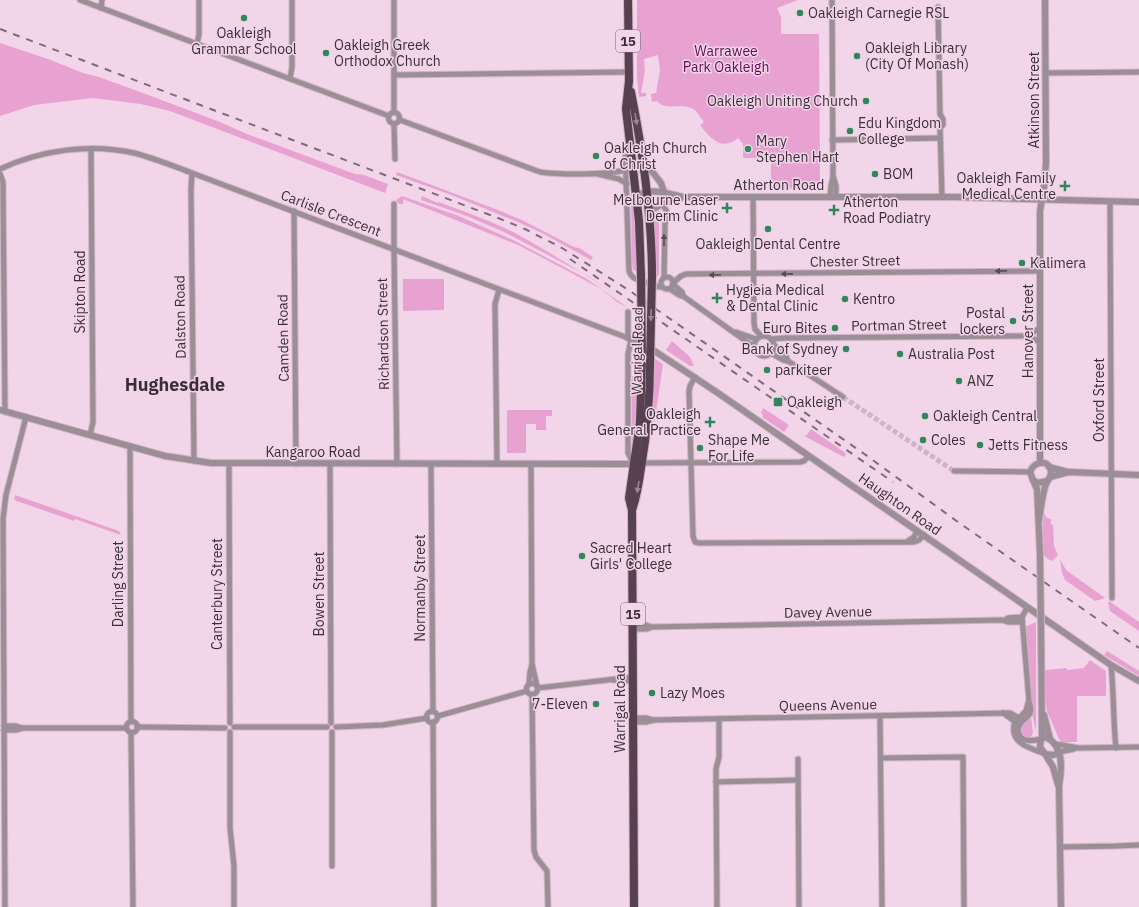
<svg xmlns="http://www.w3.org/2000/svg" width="1139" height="907" font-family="'IBM Plex Sans',sans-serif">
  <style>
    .green { fill: #e7a2d2 }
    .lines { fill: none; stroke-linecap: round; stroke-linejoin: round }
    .minor-tunnel { stroke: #ceb4c5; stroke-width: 5; stroke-dasharray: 5 2.5; stroke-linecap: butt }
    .minor-casing { stroke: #ceb4c5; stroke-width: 7 }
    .tertiary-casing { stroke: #ceb4c5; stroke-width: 8 }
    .trunk-casing { stroke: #ceb4c5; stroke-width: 10 }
    .minor { stroke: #9b8e96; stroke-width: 5 }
    .tertiary { stroke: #9b8e96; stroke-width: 6 }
    .trunk { stroke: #574050; stroke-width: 8 }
    .rail { stroke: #7d6b78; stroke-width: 2; stroke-dasharray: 7 7; stroke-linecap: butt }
    .tertiary-bridge-casing { stroke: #ceb4c5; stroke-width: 8; stroke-linecap: butt }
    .trunk-bridge-casing { stroke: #ceb4c5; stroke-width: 10; stroke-linecap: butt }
    .tertiary-bridge { stroke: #9b8e96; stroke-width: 6 }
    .trunk-bridge { stroke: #574050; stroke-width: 8 }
    .oneway { fill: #9d8395 }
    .oneway2 { fill: #574c54 }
    .poi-dot { fill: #2f875b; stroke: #f3d5e9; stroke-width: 1.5 }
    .labels { text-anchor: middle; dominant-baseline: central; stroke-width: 3; stroke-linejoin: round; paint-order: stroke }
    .shield { fill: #f3d5e9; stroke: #72616c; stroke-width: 1 }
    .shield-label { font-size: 13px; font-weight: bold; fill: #3a2f37 }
    .poi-label { font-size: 14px; fill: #3a2f37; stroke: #f3d5e9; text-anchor: start }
    .park-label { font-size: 14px; fill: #630951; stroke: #f3d5e9 }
    .street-label { font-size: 14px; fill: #3a2f37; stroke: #f3d5e9 }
    .district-label { font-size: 18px; font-weight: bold; fill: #3a2f37; stroke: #f3d5e9 }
  </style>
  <rect width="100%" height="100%" fill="#f3d5e9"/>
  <g class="green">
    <path d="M637 0H798L777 8 781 17V34H819L820 188 771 189V158H743V144L738 138C722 152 710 138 700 125L704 122C700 117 697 110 691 108 680 103 665 111 657 101L652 102 651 94 656 93 660 71 658 55 644 59 645 70 641 93H646V96L639 97 637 78Z"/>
    <polygon points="0,43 48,59 83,73 99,77 143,93 220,122 247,134 355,174 364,175 388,184 385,193 170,111 141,104 93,98 34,105 0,116"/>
    <polygon points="397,172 498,210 522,220 574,247 579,248 593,257 591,260 542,233 520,223 454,196 396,175"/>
    <polygon points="631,193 634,216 637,273 633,269 632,263"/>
    <polygon points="402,196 459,216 513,240 587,279 627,307 615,301 615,300 601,289 564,269 518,245 403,199 403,204 399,204 396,200"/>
    <path d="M422 196 438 203 439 202C467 213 496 222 522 237 560 258 597 282 634 307L588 276 504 232 464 215 421 200Z"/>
    <polygon points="659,209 659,275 656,278 654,219"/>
    <polygon points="403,279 444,279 444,310 403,311"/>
    <polygon points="672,341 690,357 694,366 690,366 666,350"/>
    <polygon points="654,358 663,364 654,425 653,414"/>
    <polygon points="632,376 637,376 637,407 632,448"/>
    <polygon points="763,408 789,425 784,432 762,417 763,415 761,413"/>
    <polygon points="507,410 552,410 552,416 546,416 546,430 536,430 536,424 526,424 526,453 507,453"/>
    <polygon points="811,429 844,452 846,454 844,457 804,436 807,435"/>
    <polygon points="15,495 119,531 121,535 75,519 74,521 14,500"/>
    <path d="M1044 513 1047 518 1051 519V524L1053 525 1054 546 1058 555 1052 561C1049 560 1046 558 1044 555 1041 548 1043 521 1044 513Z"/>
    <polygon points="1060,559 1066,570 1105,598 1095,601 1065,580 1062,573"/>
    <polygon points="1109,601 1139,622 1139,631 1110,611 1108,603"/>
    <polygon points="1036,622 1036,731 1032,714 1032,704 1025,627"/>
    <polygon points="1107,651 1139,671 1139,676 1104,655"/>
    <polygon points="1090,660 1106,671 1106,696 1077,696 1077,742 1062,742 1059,739 1047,711 1045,699 1045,670 1067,668 1067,670 1084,668"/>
    <path d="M1030 717H1031L1033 733 1030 738C1025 738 1022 736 1021 730L1022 725Z"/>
  </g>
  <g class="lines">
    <polyline class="minor-tunnel" points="843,397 954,471"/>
    <g class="minor-casing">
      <g id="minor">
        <polyline points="80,0 389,116"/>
        <polyline points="832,0 833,176 836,186 836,197"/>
        <polyline points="938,7 940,114 943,119 943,125 940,128 942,196"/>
        <polyline points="101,8 102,0"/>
        <polyline points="197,44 199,34 199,0"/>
        <polyline points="1046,73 1139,72"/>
        <polyline points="394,75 628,72"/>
        <polyline points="290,79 292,67 292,0"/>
        <polyline points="394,112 394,0"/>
        <circle cx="394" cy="118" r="5.5"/>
        <path d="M400 120 540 172C561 175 606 175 626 170"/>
        <polyline points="394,124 395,159"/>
        <polyline points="832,140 940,138"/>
        <path d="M629 141 625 149 629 271C632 280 638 279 645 282 651 285 655 287 662 287"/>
        <path d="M0 169C41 150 90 143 134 153 154 158 173 166 192 173L628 338V312"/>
        <polyline points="192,173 191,189 194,461"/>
        <polyline points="0,174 3,182 3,189 5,411"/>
        <polyline points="598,174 619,179 627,184"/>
        <polyline points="753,197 754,323 755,329 761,336"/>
        <polyline points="830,197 831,186 833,177"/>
        <polyline points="1110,202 1112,598"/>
        <polyline points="394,204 394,250 397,464"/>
        <polyline points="662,204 666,210 667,213 665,224 664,278"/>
        <polyline points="294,211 296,464"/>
        <circle cx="667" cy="283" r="6"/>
        <polyline points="673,283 681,276 686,274 1040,271"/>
        <polyline points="673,284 682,292 683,296"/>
        <polyline points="670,289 679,295 683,296 754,347"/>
        <polyline points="736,332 756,339"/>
        <polyline points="1027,336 1040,342"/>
        <circle cx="764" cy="346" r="10"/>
        <polyline points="771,339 785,338 1027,336 1040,328"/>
        <polyline points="631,340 628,354 628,453 633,463"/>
        <polyline points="774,345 786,356 788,361"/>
        <polyline points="771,353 783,360 788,361 843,397"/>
        <polyline points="695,377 690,386 689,391 693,536 695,542 699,543 914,542 919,540 924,535"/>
        <polyline points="90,435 93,422 91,149"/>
        <polyline points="130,446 131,722"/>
        <polyline points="642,463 800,462 804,461 809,456"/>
        <polyline points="229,464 230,723"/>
        <polyline points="330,464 331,723"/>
        <polyline points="431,464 433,711"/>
        <polyline points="497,464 495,304 499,290"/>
        <polyline points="531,464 532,664 537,686"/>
        <polyline points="954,471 1030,472"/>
        <polyline points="908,541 914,537 917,531"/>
        <path d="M1027 608 1022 617 1029 701C1030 705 1032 709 1030 713 1028 718 1022 720 1020 724 1018 727 1018 731 1019 734 1022 743 1033 741 1041 739"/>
        <polyline points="1005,620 1008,618 1022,617"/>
        <polyline points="633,625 646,625 651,627"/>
        <polyline points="633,629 647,629 651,627 1002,620 1008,622 1022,622"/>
        <path d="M1111 665C1114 693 1113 720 1116 748"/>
        <polyline points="613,680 633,681"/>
        <circle cx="532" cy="689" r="5.5"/>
        <polyline points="529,684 530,672 532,665"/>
        <polyline points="538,688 633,677"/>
        <polyline points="532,694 534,850 536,857 547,871 548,907"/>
        <path d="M1028 703 1026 711 1015 722C1008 742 1029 748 1043 753"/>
        <circle cx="432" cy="717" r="5.5"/>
        <polyline points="1003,713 1017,723"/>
        <polyline points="438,716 527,691"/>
        <polyline points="880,716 882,907"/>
        <polyline points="633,718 646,718 653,720"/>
        <circle cx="132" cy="727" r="5.5"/>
        <polyline points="433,722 434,907"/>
        <polyline points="633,722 646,722 654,720 1010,713 1017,717 1021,723"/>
        <polyline points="4,726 16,726 22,728"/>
        <polyline points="137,727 225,728"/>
        <polyline points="234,727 327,727"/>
        <polyline points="336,727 383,725 427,718"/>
        <polyline points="4,730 16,730 23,728 126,728"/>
        <polyline points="230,732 230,828 234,866 234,907"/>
        <polyline points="332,732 332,866"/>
        <polyline points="131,733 133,907"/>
        <polyline points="1056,744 1079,748 1139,747"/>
        <polyline points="1059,752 1074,749"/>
        <polyline points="881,758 963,757 964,907"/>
        <polyline points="798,759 799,907"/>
        <polyline points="716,782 798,780"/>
        <polyline points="1060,847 1116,846 1139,845"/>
        <polyline points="5,907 3,519 6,495 26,417"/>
        <polyline points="717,907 716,769 719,757 719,719"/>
      </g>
    </g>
    <g class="tertiary-casing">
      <g id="tertiary">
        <polyline points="644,161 661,183 664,192"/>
        <path d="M636 196C652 187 667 194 684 197H954L1139 202"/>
        <polyline points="650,211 662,204 684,197"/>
        <polyline points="628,338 647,346 715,391 1111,665 1139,681"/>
        <polyline points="0,410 165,456 211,463 634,464"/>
        <polyline points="1040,463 1040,211 1044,187 1046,163 1045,0"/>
        <polyline points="1049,467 1068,472"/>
        <polyline points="1050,477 1069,472 1139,475"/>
        <polyline points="1033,480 1037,489 1040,554"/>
        <path d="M1039 520C1041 509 1042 497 1045 487 1046 481 1051 478 1051 473 1051 459 1034 460 1030 472L1033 480 1038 483 1047 481"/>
        <polyline points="1041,626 1042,738"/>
        <polyline points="1044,715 1050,739"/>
        <path d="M1059 753 1053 755 1045 754 1040 747 1041 739 1046 737C1064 746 1062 769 1059 786L1061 907"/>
        <polyline points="1045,754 1053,767 1058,785"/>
      </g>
    </g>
    <g class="trunk-casing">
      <g id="trunk">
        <polyline points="628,0 629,81 626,109 639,221 641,275"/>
        <path d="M631 92C643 153 652 214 652 276"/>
        <path d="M632 510C637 496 639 482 641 468 647 433 650 398 650 363"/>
        <polyline points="634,907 632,510 629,498 640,422 642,358"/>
      </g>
    </g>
    <use href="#minor" class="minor"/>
    <use href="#tertiary" class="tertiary"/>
    <use href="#trunk" class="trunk"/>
    <g class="rail">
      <polyline points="0,29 498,218 525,229 562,248 630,291 863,453 958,522 1139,648"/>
      <polyline points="570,259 893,482"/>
    </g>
    <g class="tertiary-bridge-casing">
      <polyline id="tertiary-bridge" points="1040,554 1041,626"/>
    </g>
    <g class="trunk-bridge-casing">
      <g id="trunk-bridge">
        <polyline points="641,275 642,358"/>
        <polyline points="650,363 652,276"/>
      </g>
    </g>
    <use href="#tertiary-bridge" class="tertiary-bridge"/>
    <use href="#trunk-bridge" class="trunk-bridge"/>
  </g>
  <defs><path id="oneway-solid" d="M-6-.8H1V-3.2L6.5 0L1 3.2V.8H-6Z"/></defs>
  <g class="oneway">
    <use href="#oneway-solid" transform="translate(636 119) rotate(80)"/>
    <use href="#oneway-solid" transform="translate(651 315) rotate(91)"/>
    <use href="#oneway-solid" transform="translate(638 487) rotate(100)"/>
  </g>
  <g class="oneway2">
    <use href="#oneway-solid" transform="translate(664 240) rotate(-90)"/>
    <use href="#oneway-solid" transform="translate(1001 271) rotate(179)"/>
    <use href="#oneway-solid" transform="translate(787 274) rotate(179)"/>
    <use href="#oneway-solid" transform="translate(715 275) rotate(180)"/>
  </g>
  <g class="poi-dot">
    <circle cx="800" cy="13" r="4"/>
    <circle cx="244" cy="18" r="4"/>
    <circle cx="326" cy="53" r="4"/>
    <circle cx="857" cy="56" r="4"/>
    <circle cx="866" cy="101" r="4"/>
    <circle cx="850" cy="131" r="4"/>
    <circle cx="748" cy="149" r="4"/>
    <circle cx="596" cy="156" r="4"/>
    <circle cx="875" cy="174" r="4"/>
    <path d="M1063 180h4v4h4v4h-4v4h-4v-4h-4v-4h4z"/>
    <path d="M725 202h4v4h4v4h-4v4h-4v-4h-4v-4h4z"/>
    <path d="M832 204h4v4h4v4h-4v4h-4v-4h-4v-4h4z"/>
    <circle cx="768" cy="229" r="4"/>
    <circle cx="1022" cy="263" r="4"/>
    <path d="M715 292h4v4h4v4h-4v4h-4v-4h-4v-4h4z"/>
    <circle cx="845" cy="299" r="4"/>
    <circle cx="1013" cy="321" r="4"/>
    <circle cx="835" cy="328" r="4"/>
    <circle cx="846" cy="349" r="4"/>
    <circle cx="900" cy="354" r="4"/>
    <circle cx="767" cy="370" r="4"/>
    <circle cx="959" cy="381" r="4"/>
    <rect x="773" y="397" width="10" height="10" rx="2"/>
    <circle cx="925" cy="416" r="4"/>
    <path d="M708 416h4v4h4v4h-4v4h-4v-4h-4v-4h4z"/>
    <circle cx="923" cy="440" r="4"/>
    <circle cx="980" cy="445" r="4"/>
    <circle cx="700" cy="448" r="4"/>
    <circle cx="582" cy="556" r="4"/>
    <circle cx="652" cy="693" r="4"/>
    <circle cx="596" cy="704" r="4"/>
  </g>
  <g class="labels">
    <g class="shield">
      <rect x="616" y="30" width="24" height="22" rx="3"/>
      <rect x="621" y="603" width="24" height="22" rx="3"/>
    </g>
    <g class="shield-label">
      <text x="628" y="41">15</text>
      <text x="633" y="614">15</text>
    </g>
    <g class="poi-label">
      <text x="808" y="13">Oakleigh Carnegie RSL</text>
      <text x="244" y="33" text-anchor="middle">Oakleigh<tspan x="244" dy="16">Grammar School</tspan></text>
      <text x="334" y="45">Oakleigh Greek<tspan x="334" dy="16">Orthodox Church</tspan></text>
      <text x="865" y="48">Oakleigh Library<tspan x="865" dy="16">(City Of Monash)</tspan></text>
      <text x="858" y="101" text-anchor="end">Oakleigh Uniting Church</text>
      <text x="858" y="123">Edu Kingdom<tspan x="858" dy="16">College</tspan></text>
      <text x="756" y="141">Mary<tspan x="756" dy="16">Stephen Hart</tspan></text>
      <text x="604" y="148">Oakleigh Church<tspan x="604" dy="16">of Christ</tspan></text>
      <text x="883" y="174">BOM</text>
      <text x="1056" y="178" text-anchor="end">Oakleigh Family<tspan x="1056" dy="16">Medical Centre</tspan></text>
      <text x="718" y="200" text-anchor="end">Melbourne Laser<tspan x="718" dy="16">Derm Clinic</tspan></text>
      <text x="843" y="202">Atherton<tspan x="843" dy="16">Road Podiatry</tspan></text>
      <text x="768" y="244" text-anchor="middle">Oakleigh Dental Centre</text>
      <text x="1030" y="263">Kalimera</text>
      <text x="726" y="290">Hygieia Medical<tspan x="726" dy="16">&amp; Dental Clinic</tspan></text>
      <text x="853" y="299">Kentro</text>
      <text x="1005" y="313" text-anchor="end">Postal<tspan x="1005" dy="16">lockers</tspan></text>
      <text x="827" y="328" text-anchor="end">Euro Bites</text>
      <text x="838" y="349" text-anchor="end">Bank of Sydney</text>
      <text x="908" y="354">Australia Post</text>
      <text x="775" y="370">parkiteer</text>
      <text x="967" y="381">ANZ</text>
      <text x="787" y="402">Oakleigh</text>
      <text x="701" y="414" text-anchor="end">Oakleigh<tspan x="701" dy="16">General Practice</tspan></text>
      <text x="933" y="416">Oakleigh Central</text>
      <text x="708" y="440">Shape Me<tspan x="708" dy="16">For Life</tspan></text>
      <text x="931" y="440">Coles</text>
      <text x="988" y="445">Jetts Fitness</text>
      <text x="590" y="548">Sacred Heart<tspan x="590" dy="16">Girls' College</tspan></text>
      <text x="660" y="693">Lazy Moes</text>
      <text x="588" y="704" text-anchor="end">7-Eleven</text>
    </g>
    <g class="park-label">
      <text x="726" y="51">Warrawee<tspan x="726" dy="16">Park Oakleigh</tspan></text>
    </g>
    <g class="street-label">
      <text transform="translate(1034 100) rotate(-90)">Atkinson Street</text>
      <text x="779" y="185">Atherton Road</text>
      <text transform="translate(331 213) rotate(21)">Carlisle Crescent</text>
      <text transform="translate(855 261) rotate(-1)">Chester Street</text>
      <text transform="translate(80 292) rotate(-90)">Skipton Road</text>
      <text transform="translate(180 317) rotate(-91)">Dalston Road</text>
      <text transform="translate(899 325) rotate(-1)">Portman Street</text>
      <text transform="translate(1028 331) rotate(-90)">Hanover Street</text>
      <text transform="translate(383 334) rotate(-91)">Richardson Street</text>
      <text transform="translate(283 338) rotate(-91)">Camden Road</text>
      <text transform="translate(637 351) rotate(-89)">Warrigal Road</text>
      <text transform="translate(1099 400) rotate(-90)">Oxford Street</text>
      <text x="313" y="452">Kangaroo Road</text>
      <text transform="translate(900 504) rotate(35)">Haughton Road</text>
      <text transform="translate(118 584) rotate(-90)">Darling Street</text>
      <text transform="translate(420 588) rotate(-90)">Normanby Street</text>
      <text transform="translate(217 594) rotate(-90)">Canterbury Street</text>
      <text transform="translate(319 594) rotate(-90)">Bowen Street</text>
      <text transform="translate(828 612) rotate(-1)">Davey Avenue</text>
      <text transform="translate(828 705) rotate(-1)">Queens Avenue</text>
      <text transform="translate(620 709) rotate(-90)">Warrigal Road</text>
    </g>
    <g class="district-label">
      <text x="175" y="384">Hughesdale</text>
    </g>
  </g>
</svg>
